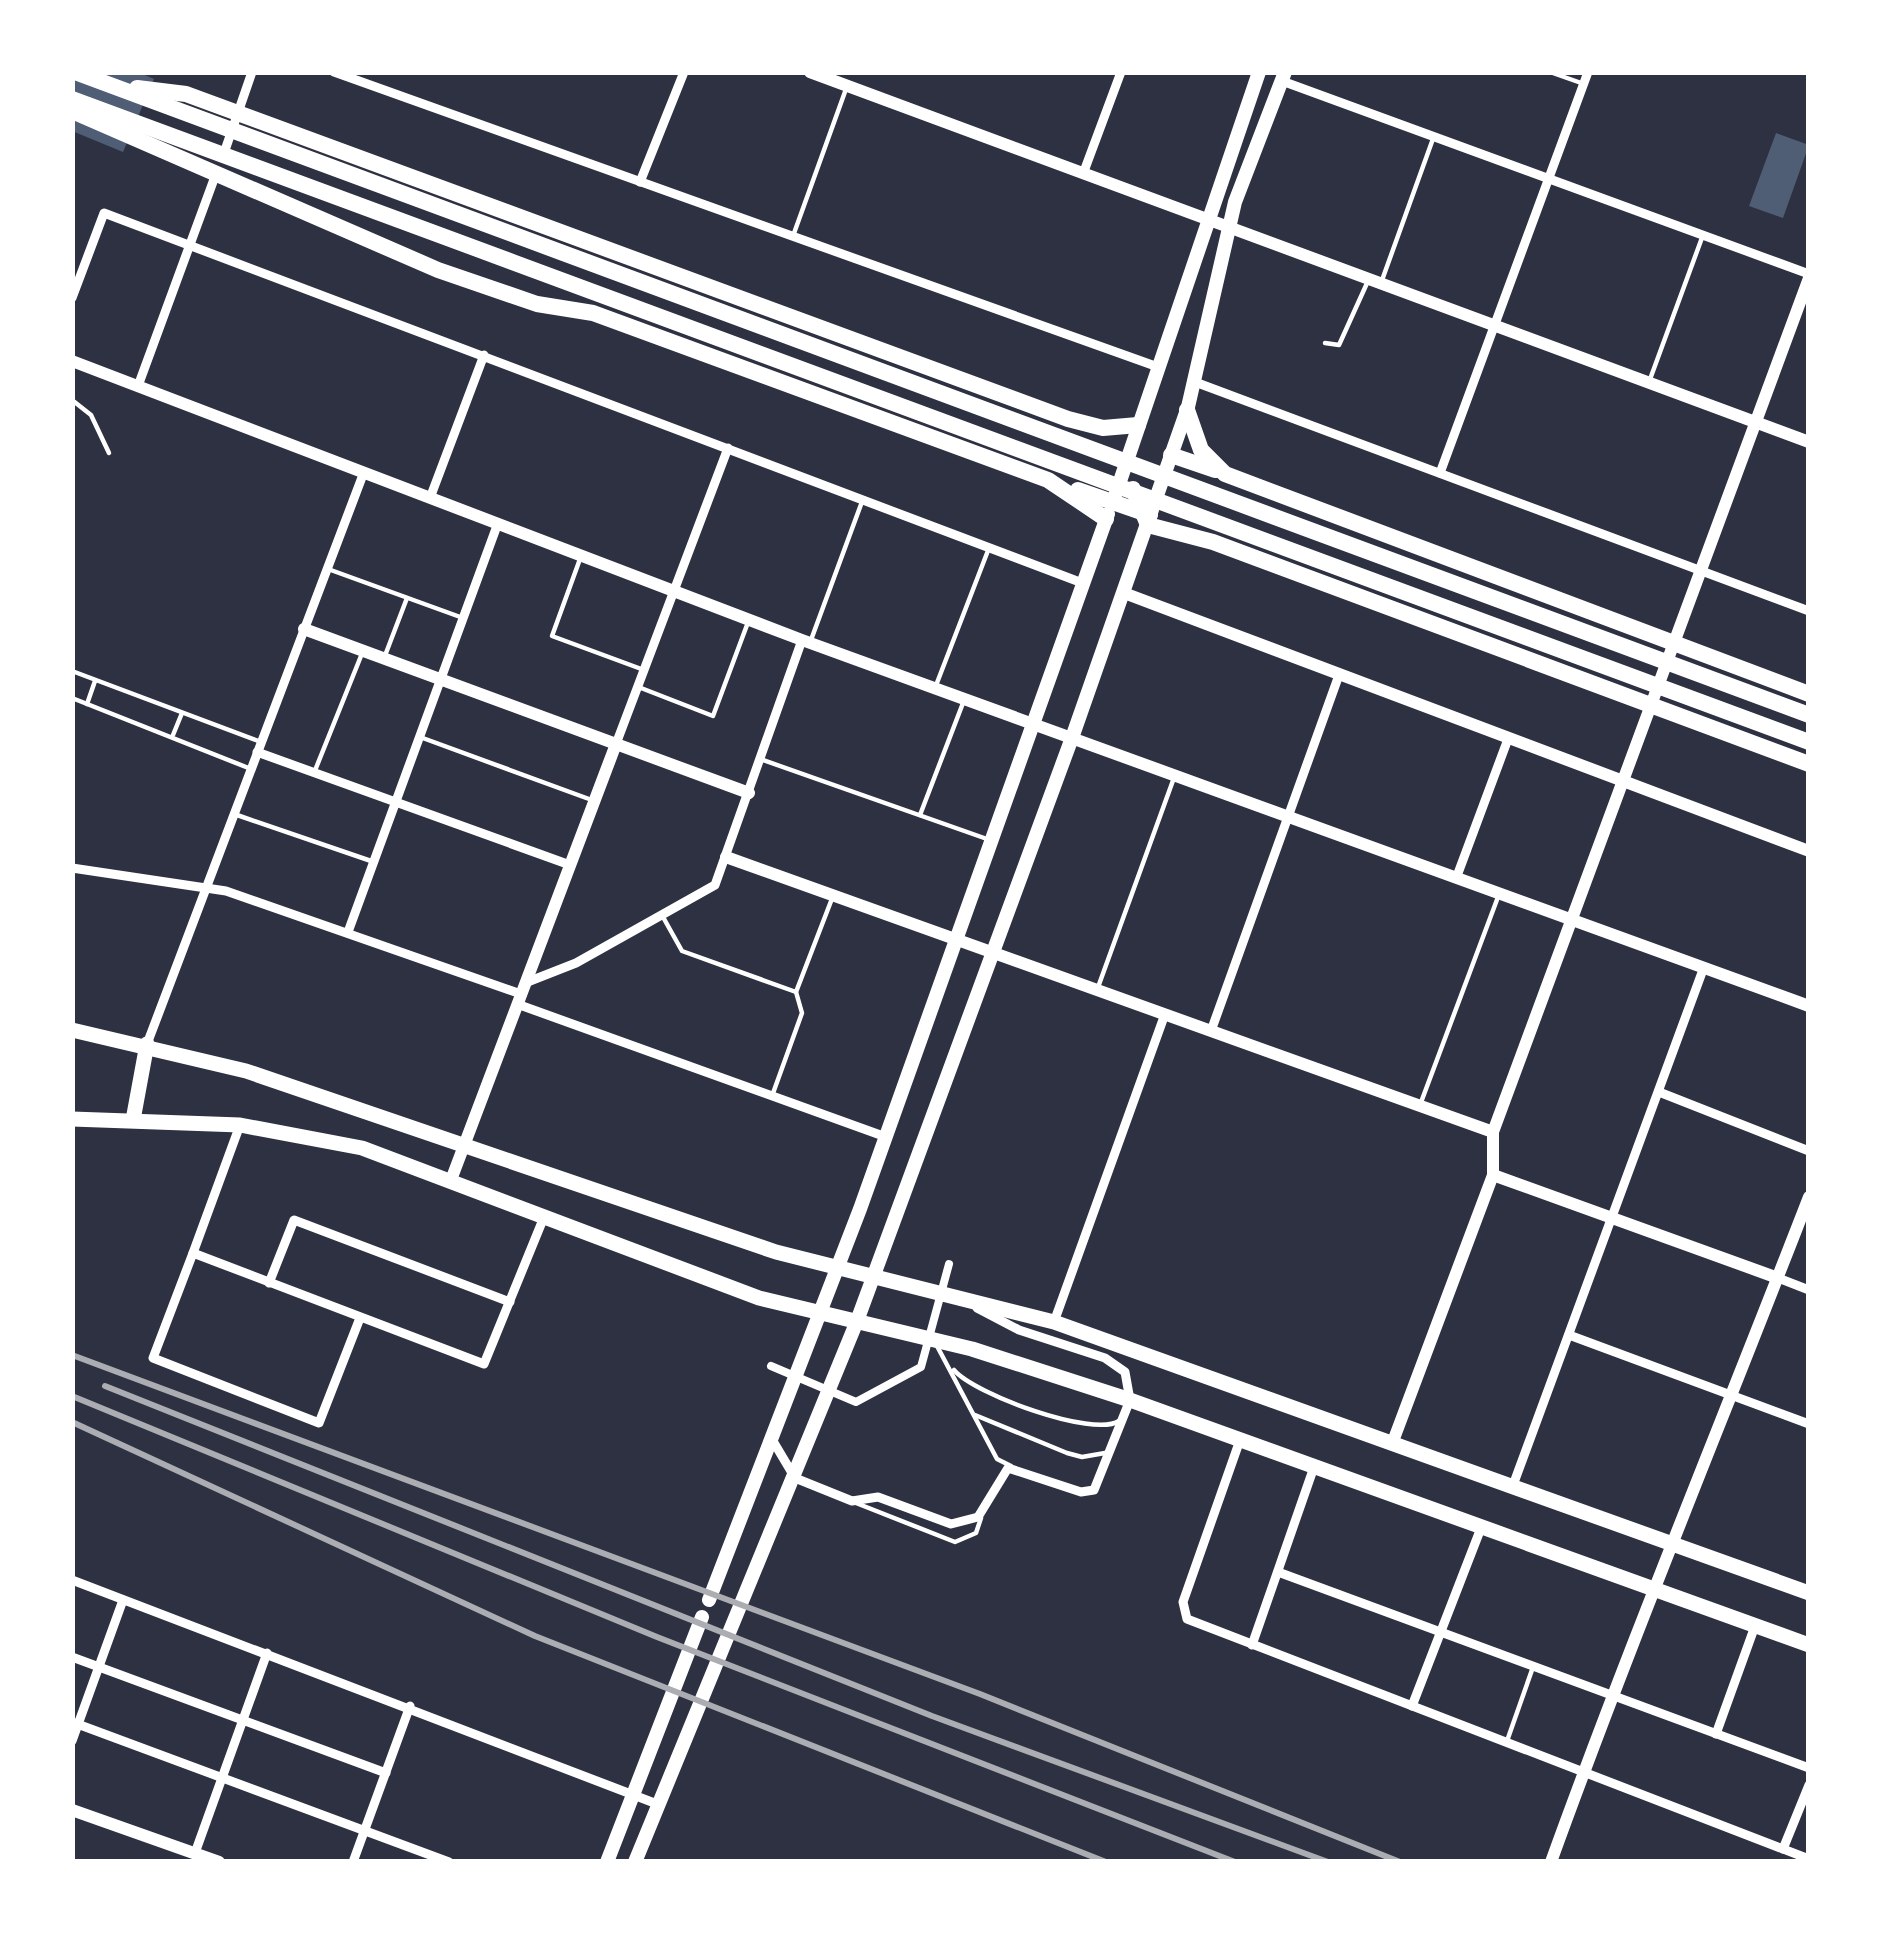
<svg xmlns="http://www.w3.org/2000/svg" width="1881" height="1934" font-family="Georgia,serif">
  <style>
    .water { fill: #4f5d75 }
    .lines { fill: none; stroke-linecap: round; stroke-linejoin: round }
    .service { stroke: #fff; stroke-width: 4.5 }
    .pedestrian { stroke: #fff; stroke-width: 8 }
    .minor { stroke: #fff; stroke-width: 9 }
    .tertiary { stroke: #fff; stroke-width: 12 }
    .secondary { stroke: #fff; stroke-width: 14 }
    .trunk { stroke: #fff; stroke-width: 15 }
    .motorway { stroke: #fff; stroke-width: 16 }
    .rail { stroke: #abadb3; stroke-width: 6 }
  </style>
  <rect width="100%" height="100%" fill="#2d3142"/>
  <g class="water">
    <polygon points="72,72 138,72 154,79 123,152 72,131"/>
    <polygon points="1776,133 1809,145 1783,218 1749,206"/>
  </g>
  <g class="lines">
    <g class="service">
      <polyline points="1550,72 1584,84"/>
      <polyline points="793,236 846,89"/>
      <polyline points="1381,283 1434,136"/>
      <polyline points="1325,343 1339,345 1368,281"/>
      <polyline points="1649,382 1703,235"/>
      <polyline points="72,400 91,415 109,453"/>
      <polyline points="580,559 552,636 644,670"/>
      <polyline points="328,569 463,618"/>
      <polyline points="811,640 863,499"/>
      <polyline points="386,653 407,598"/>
      <polyline points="72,671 261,742"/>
      <polyline points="641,688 713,716 747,625"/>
      <polyline points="935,688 989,548"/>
      <polyline points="72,698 251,769"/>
      <polyline points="87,704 95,681"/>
      <polyline points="173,735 182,713"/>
      <polyline points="420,737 589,799"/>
      <polyline points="760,759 987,839"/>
      <polyline points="314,773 361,656"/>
      <polyline points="237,815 374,862"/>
      <polyline points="920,815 963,703"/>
      <polyline points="663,917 682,951 796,992 802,1013 772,1096"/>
      <polyline points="1097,990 1175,775"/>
      <polyline points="796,992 833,896"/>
      <polyline points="1420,1105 1498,897"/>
      <polyline points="937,1346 997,1459 1011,1466"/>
      <path d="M954 1370C974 1394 1093 1438 1119 1421"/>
      <polyline points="975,1415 1067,1453 1082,1457 1105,1453"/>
      <polyline points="856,1503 955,1542 976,1533 981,1518"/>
      <polyline points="1507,1741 1533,1667"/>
    </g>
    <polyline class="pedestrian" points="771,1366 856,1402 921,1367 949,1264"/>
    <g class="minor">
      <polyline points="334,72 1158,367"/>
      <polyline points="1282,81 1809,274"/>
      <polyline points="223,156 252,72"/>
      <polyline points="1083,174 1121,72"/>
      <polyline points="640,182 684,72"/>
      <polyline points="72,298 104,213 1085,584"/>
      <polyline points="1195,382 1809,611"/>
      <polyline points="138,386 217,171"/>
      <polyline points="1440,473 1588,72"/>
      <polyline points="430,498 484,355"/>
      <polyline points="616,744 728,448"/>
      <polyline points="257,752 570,865"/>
      <polyline points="72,868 226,891 521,994"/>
      <polyline points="1457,876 1508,739"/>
      <polyline points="348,932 498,523"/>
      <polyline points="525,983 576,963 715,885 802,640"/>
      <polyline points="517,1004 886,1137"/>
      <polyline points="1211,1031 1339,675"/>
      <polyline points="147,1044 364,472"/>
      <polyline points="1659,1092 1809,1151"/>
      <polyline points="193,1253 240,1125"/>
      <polyline points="1778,1278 1809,1290"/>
      <polyline points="269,1283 294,1220 510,1302"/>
      <polyline points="360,1318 319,1423 153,1358 193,1253 484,1364 544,1217"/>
      <polyline points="1054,1322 1165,1014"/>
      <polyline points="1569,1335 1809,1424"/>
      <polyline points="1240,1440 1183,1602 1187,1619 1809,1859"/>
      <polyline points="773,1441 795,1478 852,1501 878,1497 951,1524 978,1517 1008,1468 1081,1492 1094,1490 1130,1400 1125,1372 1105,1358 1019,1330 977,1308"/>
      <polyline points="1512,1488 1704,967"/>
      <polyline points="1278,1572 1809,1768"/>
      <polyline points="72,1580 657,1804"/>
      <polyline points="1252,1645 1314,1467"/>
      <polyline points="72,1657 386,1773"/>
      <polyline points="1412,1706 1481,1528"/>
      <polyline points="72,1722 449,1862"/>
      <polyline points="1716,1734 1755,1626"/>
      <polyline points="72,1741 123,1600"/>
      <polyline points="1783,1849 1809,1785"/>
      <polyline points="195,1853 267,1653"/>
      <polyline points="353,1862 410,1706"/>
    </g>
    <g class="tertiary">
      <polyline points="810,72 1809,442"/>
      <polyline points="72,361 802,640 1809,1006"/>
      <polyline points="1124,593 1809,851"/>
      <polyline points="304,629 749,793"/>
      <polyline points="726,857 1493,1132"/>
      <polyline points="1493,1175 1778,1278"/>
      <polyline points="451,1180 616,744"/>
      <polyline points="1392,1444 1493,1175 1493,1132 1809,278"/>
      <polyline points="72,1810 219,1862"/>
      <path d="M1551 1862C1632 1638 1723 1419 1809 1197"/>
    </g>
    <g class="secondary">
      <polyline points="1116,493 1259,72"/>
      <polyline points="709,1600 860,1209 1108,514"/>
      <polyline points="607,1862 702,1617"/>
      <polyline points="635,1862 857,1321 1073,735 1188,407 1235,202 1285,72"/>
    </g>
    <g class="trunk">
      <polyline points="72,1030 246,1071 776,1252 1054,1322 1809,1593"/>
      <polyline points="72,1119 240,1125 362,1148 759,1298 972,1349 1130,1400 1809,1645"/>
      <polyline points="133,1120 147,1044"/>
    </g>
    <g class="motorway">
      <polyline points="75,72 1809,715"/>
      <polyline points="137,88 186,94 1068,419 1103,428 1138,425"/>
      <polyline points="72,99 1809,742"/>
      <polyline points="72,111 438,270 537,304 593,313 1048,480 1106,519"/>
      <polyline points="1187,410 1201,450 1225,474 1809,694"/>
      <polyline points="1171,455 1215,470"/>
      <polyline points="1133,489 1148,525 1213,542 1809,764"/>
      <polyline points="1078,490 1150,515"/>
    </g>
    <g class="rail">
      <polyline points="72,1355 980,1694 1400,1862"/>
      <polyline points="105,1386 932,1716 1328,1862"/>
      <polyline points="72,1396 657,1637 1235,1862"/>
      <polyline points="72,1422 535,1636 1106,1862"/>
    </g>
  </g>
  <rect width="1881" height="1934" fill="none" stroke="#ffffff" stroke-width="150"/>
</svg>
